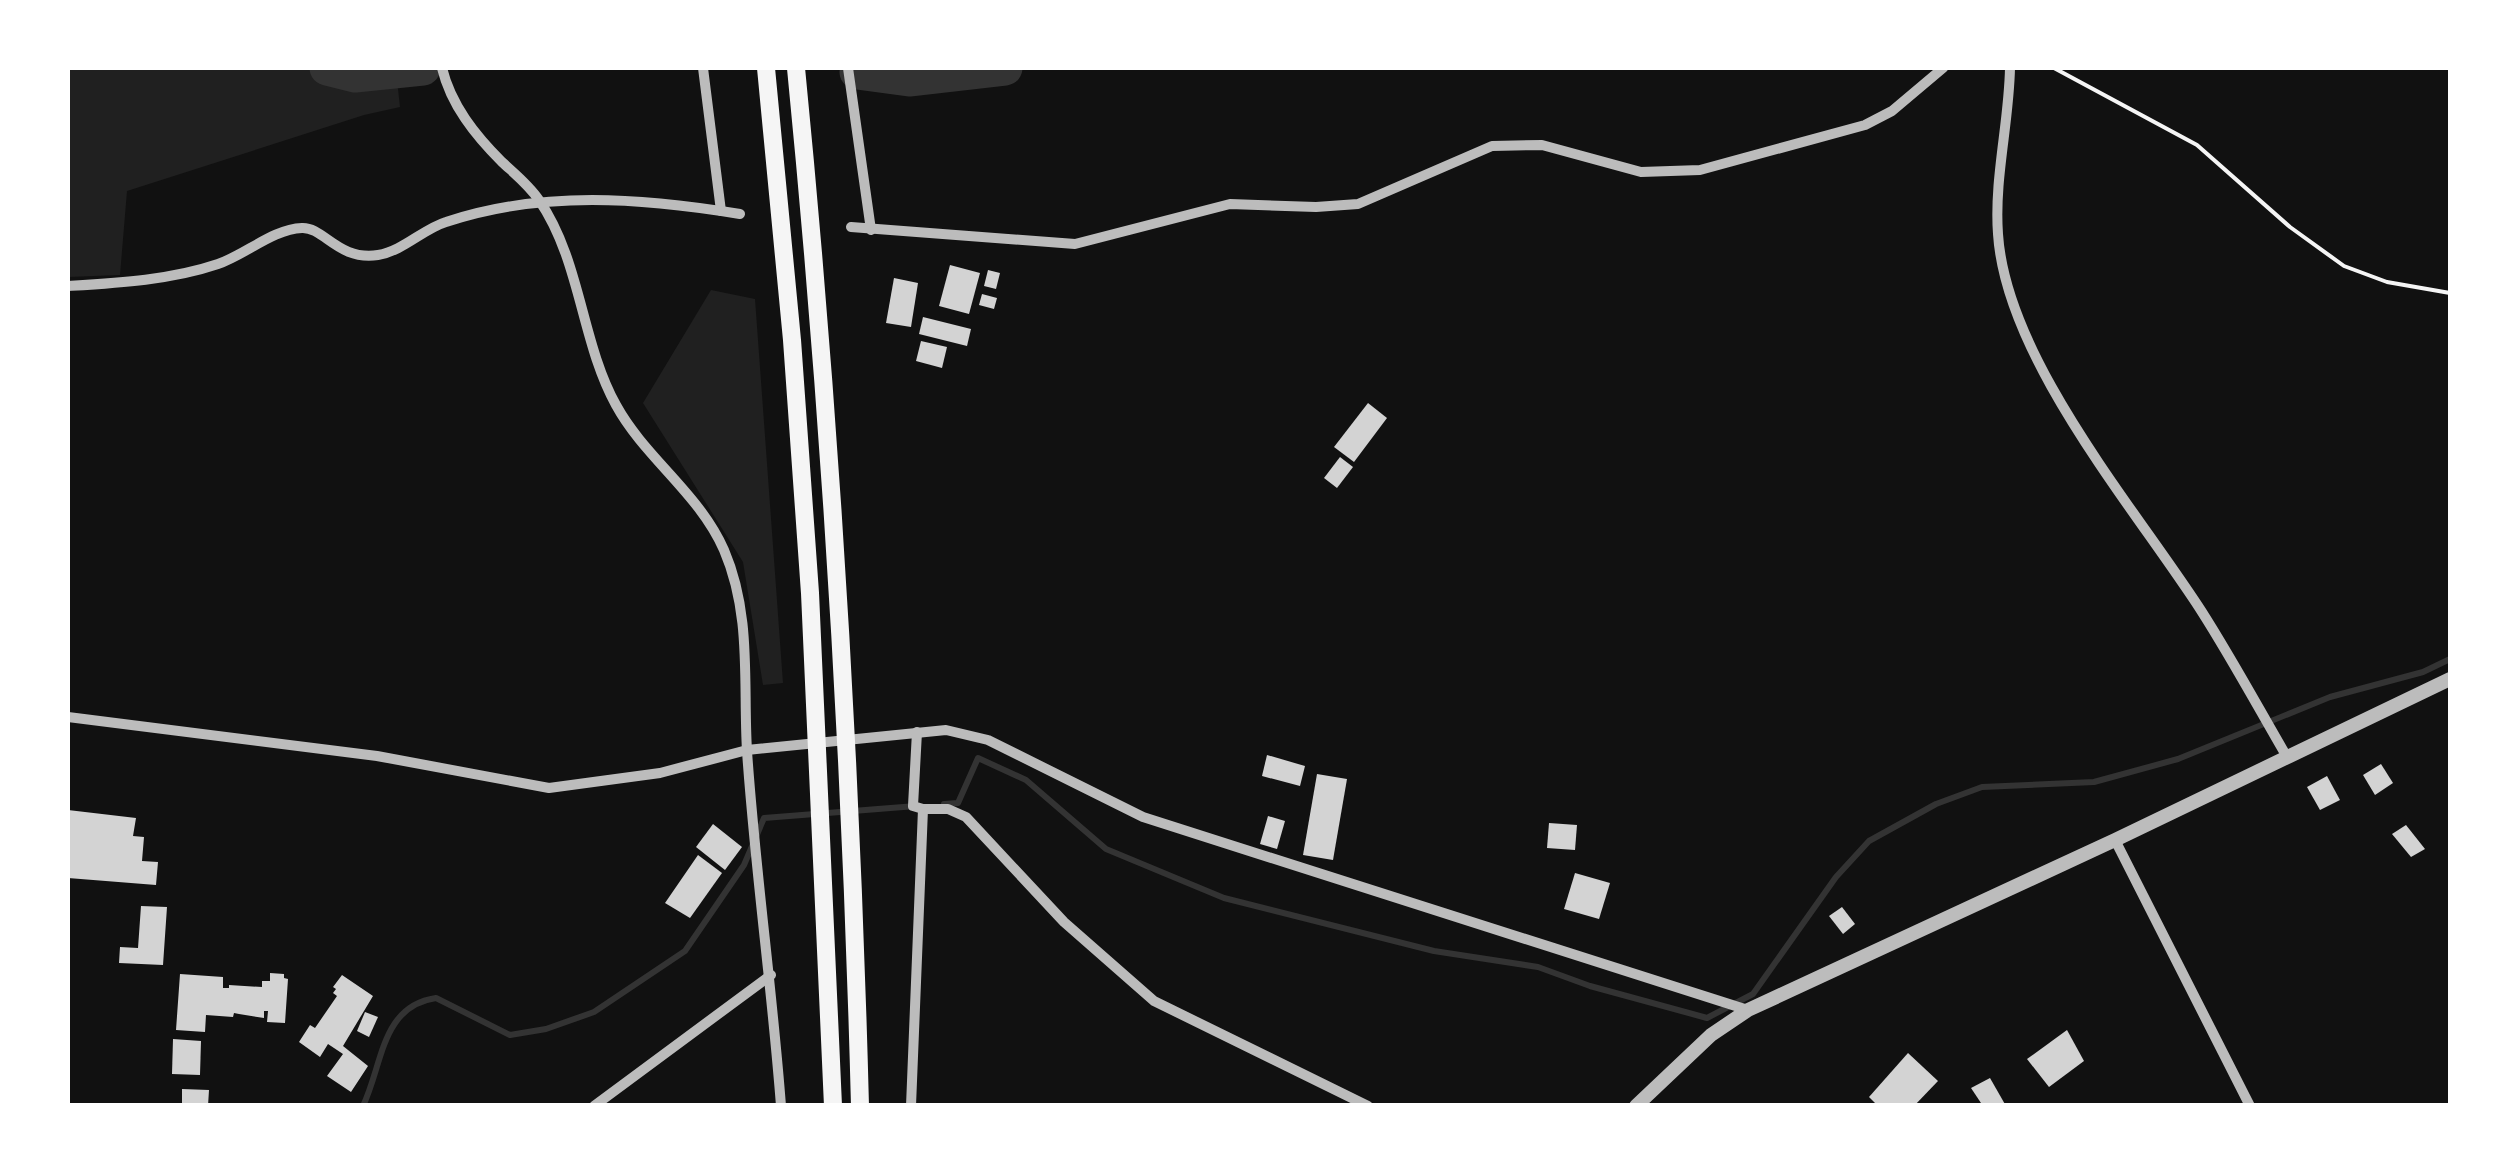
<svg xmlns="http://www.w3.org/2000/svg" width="2518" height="1173" font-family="Inter,sans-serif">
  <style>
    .green { fill: #202020 }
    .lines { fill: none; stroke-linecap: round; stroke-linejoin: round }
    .stream { stroke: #333; stroke-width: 6 }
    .river { stroke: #333; stroke-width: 35 }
    .building { fill: #d3d3d3 }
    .path { stroke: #f5f5f5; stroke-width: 4 }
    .minor { stroke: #bcbcbc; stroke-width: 10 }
    .tertiary { stroke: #bcbcbc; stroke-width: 14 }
    .trunk { stroke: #f5f5f5; stroke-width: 18 }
  </style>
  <rect width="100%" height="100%" fill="#111"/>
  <g class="green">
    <polygon points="68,68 375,68 396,71 400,107 364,115 127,191 120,275 68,277"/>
    <polygon points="711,290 755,299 783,683 763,685 743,562 643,403"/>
  </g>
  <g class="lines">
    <g class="stream">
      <polyline points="944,804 958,803 978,758 1026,780 1106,849 1224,898 1434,951 1538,967 1590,986 1707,1018 1753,994 1836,877 1869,841 1936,804 1982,787 2094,782 2178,759 2330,697 2423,672 2450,659"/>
      <path d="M363 1106C383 1064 381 1006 436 998L510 1035 546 1029 594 1012 685 951 744 865 764 818 916 806"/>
    </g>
    <g class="river">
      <polyline points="327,68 355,75 423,68"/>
      <polyline points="857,72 909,79 1005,68"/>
    </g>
  </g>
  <g class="building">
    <polygon points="950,265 980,273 969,314 939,306"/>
    <polygon points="988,270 1000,273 996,289 984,286"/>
    <polygon points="894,278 918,283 911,327 886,323"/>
    <polygon points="982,294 997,298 994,309 979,305"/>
    <polygon points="923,317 971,329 967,346 919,334"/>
    <polygon points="921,341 947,347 942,368 916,361"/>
    <polygon points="1368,403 1387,418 1354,462 1334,447"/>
    <polygon points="1340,457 1353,467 1337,488 1324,478"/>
    <polygon points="1267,755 1305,766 1300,786 1262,776"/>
    <polygon points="2381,764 2393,783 2375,795 2363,775"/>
    <polygon points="1317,774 1347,779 1333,860 1303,855"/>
    <polygon points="2327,776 2340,800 2320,810 2307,787"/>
    <polygon points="68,810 136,818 133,836 144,837 142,861 158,862 156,885 68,878"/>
    <polygon points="1268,816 1285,821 1277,849 1260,844"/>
    <polygon points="1549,823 1577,825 1575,850 1547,848"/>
    <polygon points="713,824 742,847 725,870 696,847"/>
    <polygon points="2406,825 2425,849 2411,857 2392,834"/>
    <polygon points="698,855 722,873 690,918 665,903"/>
    <polygon points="1575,873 1610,883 1599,919 1564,909"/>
    <polygon points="141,906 167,907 163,965 119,963 120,947 138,948"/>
    <polygon points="1842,907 1855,924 1843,934 1829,916"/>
    <polygon points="270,973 284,974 284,978 288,979 285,1023 267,1022 268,1011 264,1011 264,1018 239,1014 234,1013 233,1017 206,1015 205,1032 176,1030 180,974 223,977 223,988 229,988 229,985 262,987 262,981 270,981"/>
    <polygon points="342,975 373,996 343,1046 368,1066 351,1092 327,1076 343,1054 328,1044 320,1057 299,1042 310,1025 315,1028 337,996 333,993 336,989 333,987"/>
    <polygon points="365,1012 378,1017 369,1037 357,1031"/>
    <polygon points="2067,1030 2084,1061 2049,1087 2027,1059"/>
    <polygon points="173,1039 201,1041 200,1075 172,1074"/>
    <polygon points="1908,1053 1938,1081 1914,1106 1878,1106 1869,1097"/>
    <polygon points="1990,1078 2006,1106 1983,1106 1971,1088"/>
    <polygon points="182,1089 209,1090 208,1106 182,1106"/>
  </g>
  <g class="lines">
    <polyline class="path" points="2054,68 2197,145 2290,227 2344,266 2387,282 2450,293"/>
    <g class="minor">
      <path d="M442 68C451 105 475 135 502 162 515 174 529 185 539 200 581 261 581 342 616 405 645 458 699 493 724 550 752 615 743 683 747 751 755 869 772 987 781 1106"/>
      <polyline points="703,68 721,211"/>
      <polyline points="848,68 871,230"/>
      <path d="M2010 68C2009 123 1994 179 1998 234 2006 359 2135 508 2202 612 2232 659 2259 709 2287 757"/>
      <polyline points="851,227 1075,244 1230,204 1316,207 1358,204 1492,146 1542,145 1641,172 1700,170 1865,125 1892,111 1943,68"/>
      <path d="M68 286C117 283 171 280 218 264 245 255 273 229 302 228 324 227 338 261 378 255 403 251 423 229 446 222 542 190 642 198 740 214"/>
      <polyline points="68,717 377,756 549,788 660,773 747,750 946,730 988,740 1143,817 1748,1010"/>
      <polyline points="923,809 948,809 966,817 1064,922 1154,1001 1368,1106"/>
      <polyline points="2115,840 2250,1106"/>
      <polyline points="594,1106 771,975"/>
      <polyline points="911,1106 923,809 913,806 917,732"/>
    </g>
    <polyline class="tertiary" points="1636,1106 1711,1035 1748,1010 2115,840 2450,679"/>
    <g class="trunk">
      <polyline points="766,68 792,340 810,593 833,1106"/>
      <path d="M796 68C830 413 851 759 860 1106"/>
    </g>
  </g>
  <rect width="2518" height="1173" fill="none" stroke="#ffffff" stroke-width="140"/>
</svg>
